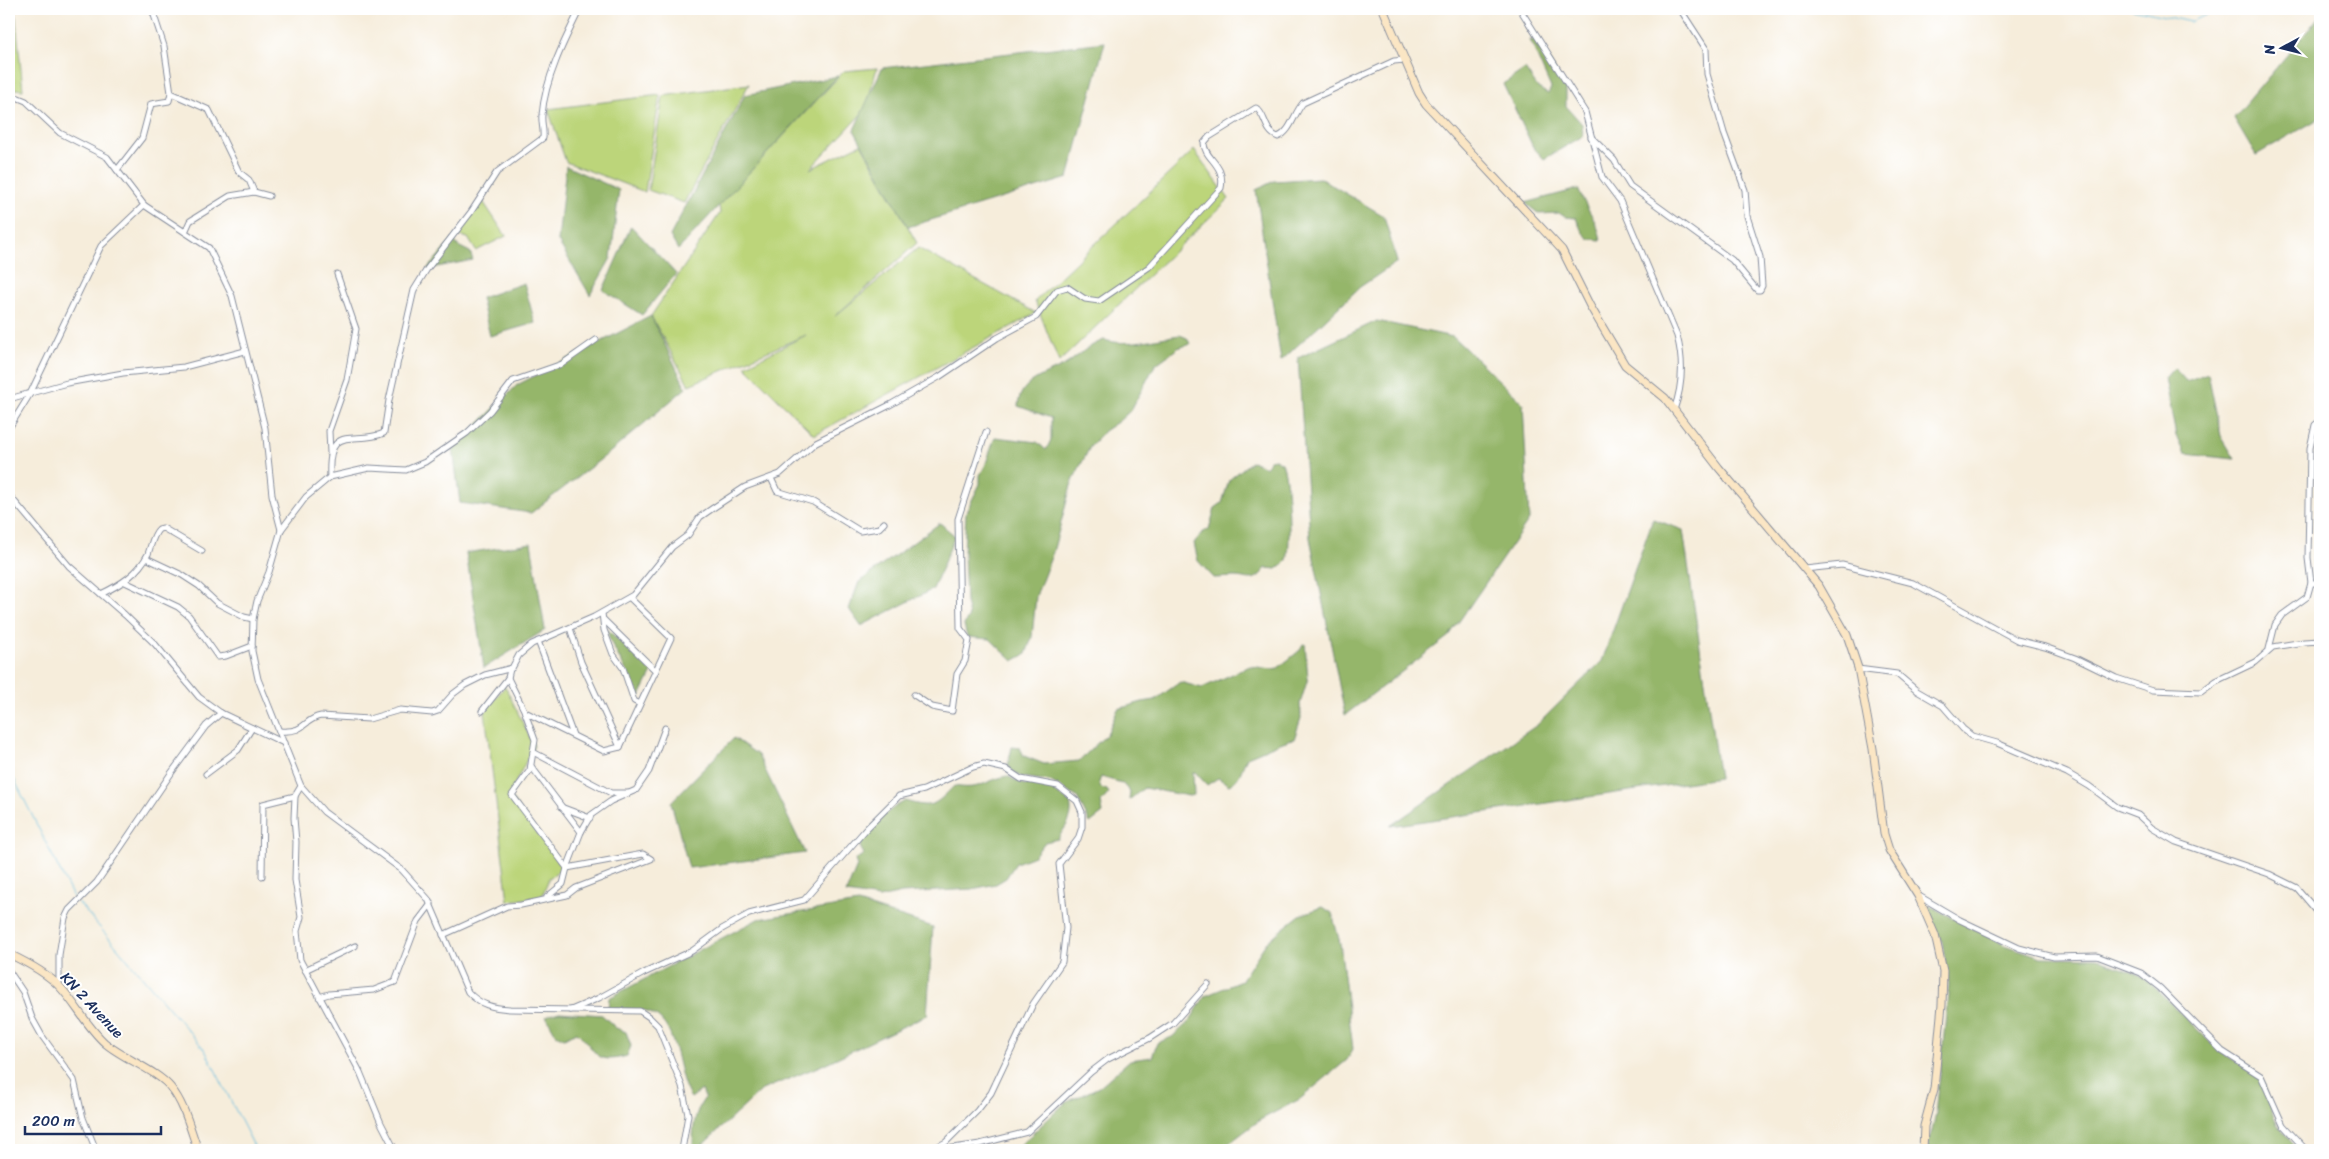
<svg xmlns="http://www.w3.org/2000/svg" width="2329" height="1159" font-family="Sriracha,sans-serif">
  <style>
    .green { fill: #bcd57a; stroke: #6c826c }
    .forest { fill: #95b66a; stroke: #587264 }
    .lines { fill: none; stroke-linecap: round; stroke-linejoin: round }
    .stream { stroke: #60bbde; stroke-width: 1 }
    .street-casing { stroke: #888e9c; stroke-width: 7 }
    .secondary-casing { stroke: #888e9c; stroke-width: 9 }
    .street { stroke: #fff; stroke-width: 5 }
    .secondary { stroke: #fbe6c4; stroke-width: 7 }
    .labels { text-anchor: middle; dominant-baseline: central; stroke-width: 4; stroke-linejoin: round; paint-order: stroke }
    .street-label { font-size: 15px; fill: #1b2f5e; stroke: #fff }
  </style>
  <rect width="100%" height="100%" fill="#fff"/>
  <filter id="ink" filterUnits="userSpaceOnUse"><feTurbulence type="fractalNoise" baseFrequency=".02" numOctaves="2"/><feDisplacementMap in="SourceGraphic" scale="10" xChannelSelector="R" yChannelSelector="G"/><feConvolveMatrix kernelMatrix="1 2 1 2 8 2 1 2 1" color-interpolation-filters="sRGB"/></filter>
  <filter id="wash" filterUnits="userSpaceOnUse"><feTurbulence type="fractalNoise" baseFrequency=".0096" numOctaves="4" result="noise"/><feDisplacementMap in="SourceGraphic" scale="20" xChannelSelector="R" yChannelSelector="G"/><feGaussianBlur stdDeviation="1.12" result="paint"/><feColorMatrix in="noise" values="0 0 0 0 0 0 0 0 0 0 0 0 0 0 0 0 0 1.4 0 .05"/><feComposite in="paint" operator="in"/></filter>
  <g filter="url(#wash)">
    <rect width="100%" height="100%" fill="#f6eddb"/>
    <g class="green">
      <polygon points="9,9 15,9 23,90 9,88"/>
      <polygon points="877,68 865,110 810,169 861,144 917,243 835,316 918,248 1036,313 814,435 745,366 806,335 689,385 651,316 720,213 719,205 844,71"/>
      <polygon points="749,84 684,203 648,190 663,96"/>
      <polygon points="660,95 645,192 566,162 548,109"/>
      <polygon points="1194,150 1229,199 1059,362 1035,301"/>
      <polygon points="482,200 506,236 476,251 468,238 457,235"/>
      <polygon points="505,686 534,746 509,795 563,868 549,878 542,897 508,901 485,712"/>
    </g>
    <g class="forest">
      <polygon points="2319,17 2320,19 2320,118 2256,155 2234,118"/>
      <polygon points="1530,40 1536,40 1566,88 1566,106 1582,124 1583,136 1544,159 1533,147 1503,84 1525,69 1538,88 1548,94 1551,88"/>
      <polygon points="1105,42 1068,178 908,227 854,130 882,68"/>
      <polygon points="838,76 678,250 670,236 745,95"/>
      <polygon points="566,166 619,190 611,258 590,295 558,241"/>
      <polygon points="1320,178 1384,216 1397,262 1360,287 1281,361 1256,190 1274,181"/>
      <path d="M1578 189C1585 206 1598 222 1601 240L1589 239 1582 232 1576 218 1565 217 1559 213 1539 214 1525 203Z"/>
      <polygon points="631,226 676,274 642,315 603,290"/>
      <polygon points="453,239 458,246 470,252 473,260 427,269"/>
      <polygon points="524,283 535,323 490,336 481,298"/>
      <polygon points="651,316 686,388 609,453 531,513 460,503 453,449 517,385"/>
      <polygon points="1377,321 1453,337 1523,403 1529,520 1449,636 1345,715 1310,538 1298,358"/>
      <path d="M1180 335 1187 338 1190 344 1178 348 1155 365 1131 410 1119 421 1104 431 1090 447 1072 482 1053 552 1036 596 1032 637 1026 654 1013 661 990 639 967 637 964 625 969 616 966 602 964 553 966 512 980 484V475L985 466 995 437 1037 442 1046 450 1051 440V418L1018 406C1020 378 1048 376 1068 363 1082 353 1086 347 1104 340 1128 347 1155 338 1180 335Z"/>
      <polygon points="2174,368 2186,381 2208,373 2221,436 2235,459 2185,454 2176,436 2165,378"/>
      <path d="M1275 459 1282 463C1289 478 1291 544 1287 561L1277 569 1266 568C1254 584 1251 578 1235 577 1228 577 1221 578 1214 578L1198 561 1194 543 1202 533 1209 529 1215 508 1222 503 1229 480 1252 461 1265 467 1270 460Z"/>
      <polygon points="1653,519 1683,530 1719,778 1390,826 1537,725 1602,661"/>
      <polygon points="940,523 955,536 933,589 861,626 849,609 859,582"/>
      <polygon points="531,543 545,630 484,668 466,553"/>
      <polygon points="607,629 652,672 640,696 610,641"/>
      <path d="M1303 644H1305L1308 678 1300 704 1301 718 1294 739C1284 740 1258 753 1247 757 1241 769 1241 779 1229 785L1218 778 1207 785 1195 772 1193 773 1194 795 1189 796 1144 788 1129 800 1130 792 1122 783 1101 777 1099 782 1101 788 1107 790 1109 793 1101 802 1103 813 1090 823 1077 797 1050 781 1021 777 1011 770 1008 765 1012 747 1020 748 1024 756 1044 764 1079 761 1107 734 1118 709 1142 702 1155 700 1180 682 1202 688 1250 666 1271 669 1278 668 1299 651Z"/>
      <polygon points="734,738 758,755 805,853 689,868 671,802"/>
      <path d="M1007 776 1025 785 1042 783 1070 802C1074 820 1066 824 1058 839L1045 842 1034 856 1016 863 1006 878 996 884 972 889 902 893 879 898 846 893 857 866 855 860 864 854 860 847C868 826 885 812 905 801 933 809 934 806 954 786 981 791 983 781 1007 776Z"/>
      <path d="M858 903 933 927 927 1015 820 1066 762 1090 697 1150H693C693 1132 693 1113 705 1098L702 1090 691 1098C684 1088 682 1077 679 1065 668 1016 659 1007 608 1009L609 998 758 919Z"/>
      <path d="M1928 905 2005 945 2041 957 2097 958 2142 975 2220 1052 2259 1076C2265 1084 2265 1094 2269 1103 2276 1121 2285 1137 2299 1150H1927L1936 1114 1949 985 1942 941 1934 926Z"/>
      <polygon points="1323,907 1332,913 1340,943 1353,1049 1347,1060 1300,1099 1260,1120 1220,1150 1015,1150 1065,1103 1099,1087 1130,1060 1152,1057 1157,1043 1172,1037 1189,1022 1205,996 1241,981 1266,943 1281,930 1300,915"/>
      <path d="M559 1012 602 1015 616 1028 626 1032 631 1046 627 1056C594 1065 598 1052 577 1032L564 1038 556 1034 546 1016Z"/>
    </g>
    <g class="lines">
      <g class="stream">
        <polyline points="2133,9 2191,22 2218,9"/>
        <polyline points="9,769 73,897"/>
        <polyline points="78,902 205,1050 256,1150"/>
      </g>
    </g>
  </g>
  <g filter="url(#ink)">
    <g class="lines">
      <g class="street-casing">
        <g id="street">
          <path d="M1520 9 1585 112 1602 177 1620 201 1677 336C1684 362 1683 385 1674 410"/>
          <polyline points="171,93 209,110 239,172 249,180 254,192"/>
          <polyline points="9,94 26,101 60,133 107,157 144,205 209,248 232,296 265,428 272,495 281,530"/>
          <polyline points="1591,137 1614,160 1630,186 1732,260 1757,290 1760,290 1762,286 1760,257 1747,216 1745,190 1724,133 1707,74 1706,49 1680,9"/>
          <polyline points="117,170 142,138 151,104 169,101 171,93 164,46 152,9"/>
          <polyline points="185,232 190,221 230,196 254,192 269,196"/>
          <path d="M596 340 562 364 513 381 490 411 467 433 425 462 406 470 369 468 330 477 306 497 281 530 269 572 257 601 253 619 252 651 258 679 301 786 324 812 402 870 428 899 468 992C480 1005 493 1008 510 1009L640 1011 649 1017 658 1026 682 1086 688 1115 682 1150"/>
          <polyline points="9,399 67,383 123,373 184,367 245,351"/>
          <polyline points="9,428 30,394 101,246 144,205"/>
          <polyline points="330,453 329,431 347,380 356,329 337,274"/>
          <path d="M330 477C327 421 355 446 384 433L389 400 414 290 427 269 471 212 497 172 543 138C544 129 541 123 542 115 545 79 564 41 580 9"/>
          <polyline points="771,478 777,491 813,502 860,531 879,528 884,523"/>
          <polyline points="9,495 69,566 125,615 155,644 199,697 221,713 284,743"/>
          <polyline points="146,558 182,575 199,586 217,603 244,617 253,619"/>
          <polyline points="1805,569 1842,565 1913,583 2017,640 2045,647 2075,658 2116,678 2153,690 2201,692 2216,681 2256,662 2273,647 2304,642 2320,641"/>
          <polyline points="125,582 178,607 189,616 218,657 226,656 252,646"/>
          <polyline points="2311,583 2320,583"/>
          <path d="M101 594C120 585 138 574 148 554 151 546 153 534 159 529L163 528 202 551"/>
          <polyline points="602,613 604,630 613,654 623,668 634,701 638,703"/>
          <polyline points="604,620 656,671"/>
          <polyline points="570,628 581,662 620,747"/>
          <polyline points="538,641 573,735"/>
          <polyline points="2269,649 2275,625 2282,615 2307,597 2311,583 2308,558 2310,448 2315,425 2320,421"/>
          <polyline points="1858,669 1897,674 1917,691 1943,706 1963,729 1972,736 1997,743 2067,773 2089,786 2117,807 2138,815 2152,828 2176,842 2269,874 2297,888 2320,915"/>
          <polyline points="914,695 932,707 952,711 957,674 965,661 969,640 960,628 958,519 986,432"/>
          <polyline points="482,711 508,678"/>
          <polyline points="525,712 604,751 620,747 671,638 630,598"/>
          <path d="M280 731C307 733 303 719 321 716L369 719 400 710 432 713 438 711 453 694 465 685 485 675 512 668 519 655 532 644 594 617 633 595 672 547 688 535 700 517 713 508 745 487 780 474 816 442 888 406 939 377 997 338 1036 317 1057 290 1067 287 1085 299 1099 301 1149 267 1221 188C1226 164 1204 159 1204 143L1209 137 1256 108C1266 114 1264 132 1278 137 1291 132 1294 113 1303 103L1394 61 1405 60"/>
          <polyline points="533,752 611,793 628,793"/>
          <polyline points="531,766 581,832"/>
          <polyline points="206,774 238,750 252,728"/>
          <polyline points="301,786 295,796 294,818 296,842 295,880 301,917 297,931 300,960 360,1072 381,1123 395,1150"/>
          <polyline points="561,807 590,818"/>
          <polyline points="262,876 263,804 295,796"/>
          <polyline points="1919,896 1960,920 2019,948 2054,957 2097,956 2141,973 2160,988 2222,1051 2261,1076 2283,1125 2306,1150"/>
          <polyline points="547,897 563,884 567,868 581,832 591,815 611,801 636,790 649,771 665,728"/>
          <polyline points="443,935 507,906 521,905 567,895 576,888 651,859 643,854 567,868 512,795 530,770 535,740 524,710 508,678 510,669"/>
          <polyline points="305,970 355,946"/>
          <polyline points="9,971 23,992 32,1018 42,1036 74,1080 83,1118 96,1150"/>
          <polyline points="59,985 59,955 65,918 69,910 97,882 172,772 206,726 221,713"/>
          <polyline points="319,997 329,994 374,990 395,982 418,921 431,904"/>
          <polyline points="571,1010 599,998 644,973 692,951 722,929 749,914 804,900 867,828 899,796 924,790 973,767 984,764 1006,769 1021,779 1058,786 1077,801 1082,812 1082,827 1078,839 1059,864 1066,928 1062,962 1033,1004 991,1093 977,1111 946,1142 931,1150"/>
          <polyline points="940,1150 980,1144 1027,1132 1091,1072 1108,1059 1150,1038 1173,1023 1208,984"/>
        </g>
      </g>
      <g class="secondary-casing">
        <g id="secondary">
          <polyline points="1383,9 1419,93 1426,104 1562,250 1590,306 1625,365 1665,398 1719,468 1819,586 1847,635 1858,668 1873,749 1884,834 1889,850 1918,896 1935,935 1943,971 1942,1005 1934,1089 1924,1126 1923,1150"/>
          <path d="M9 954C26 962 47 973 60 987 76 1004 87 1027 105 1043 124 1059 158 1071 171 1088 185 1105 190 1129 198 1150"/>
        </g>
      </g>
      <use href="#street" class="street"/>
      <use href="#secondary" class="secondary"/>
    </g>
  </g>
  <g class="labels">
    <g class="street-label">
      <text transform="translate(92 1005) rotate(47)">KN 2 Avenue</text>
    </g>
  </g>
  <rect width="2329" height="1159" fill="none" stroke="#fff" stroke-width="30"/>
  <g transform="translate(2282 48) rotate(263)" stroke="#ffffff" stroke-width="4" paint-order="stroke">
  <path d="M0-4L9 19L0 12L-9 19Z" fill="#1b2f5e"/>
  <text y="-8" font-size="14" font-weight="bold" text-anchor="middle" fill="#1b2f5e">N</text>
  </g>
  <path d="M25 1126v8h136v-8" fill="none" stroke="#1b2f5e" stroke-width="2.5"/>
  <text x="32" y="1126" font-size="15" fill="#1b2f5e" stroke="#ffffff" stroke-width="4" paint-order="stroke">200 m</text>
</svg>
